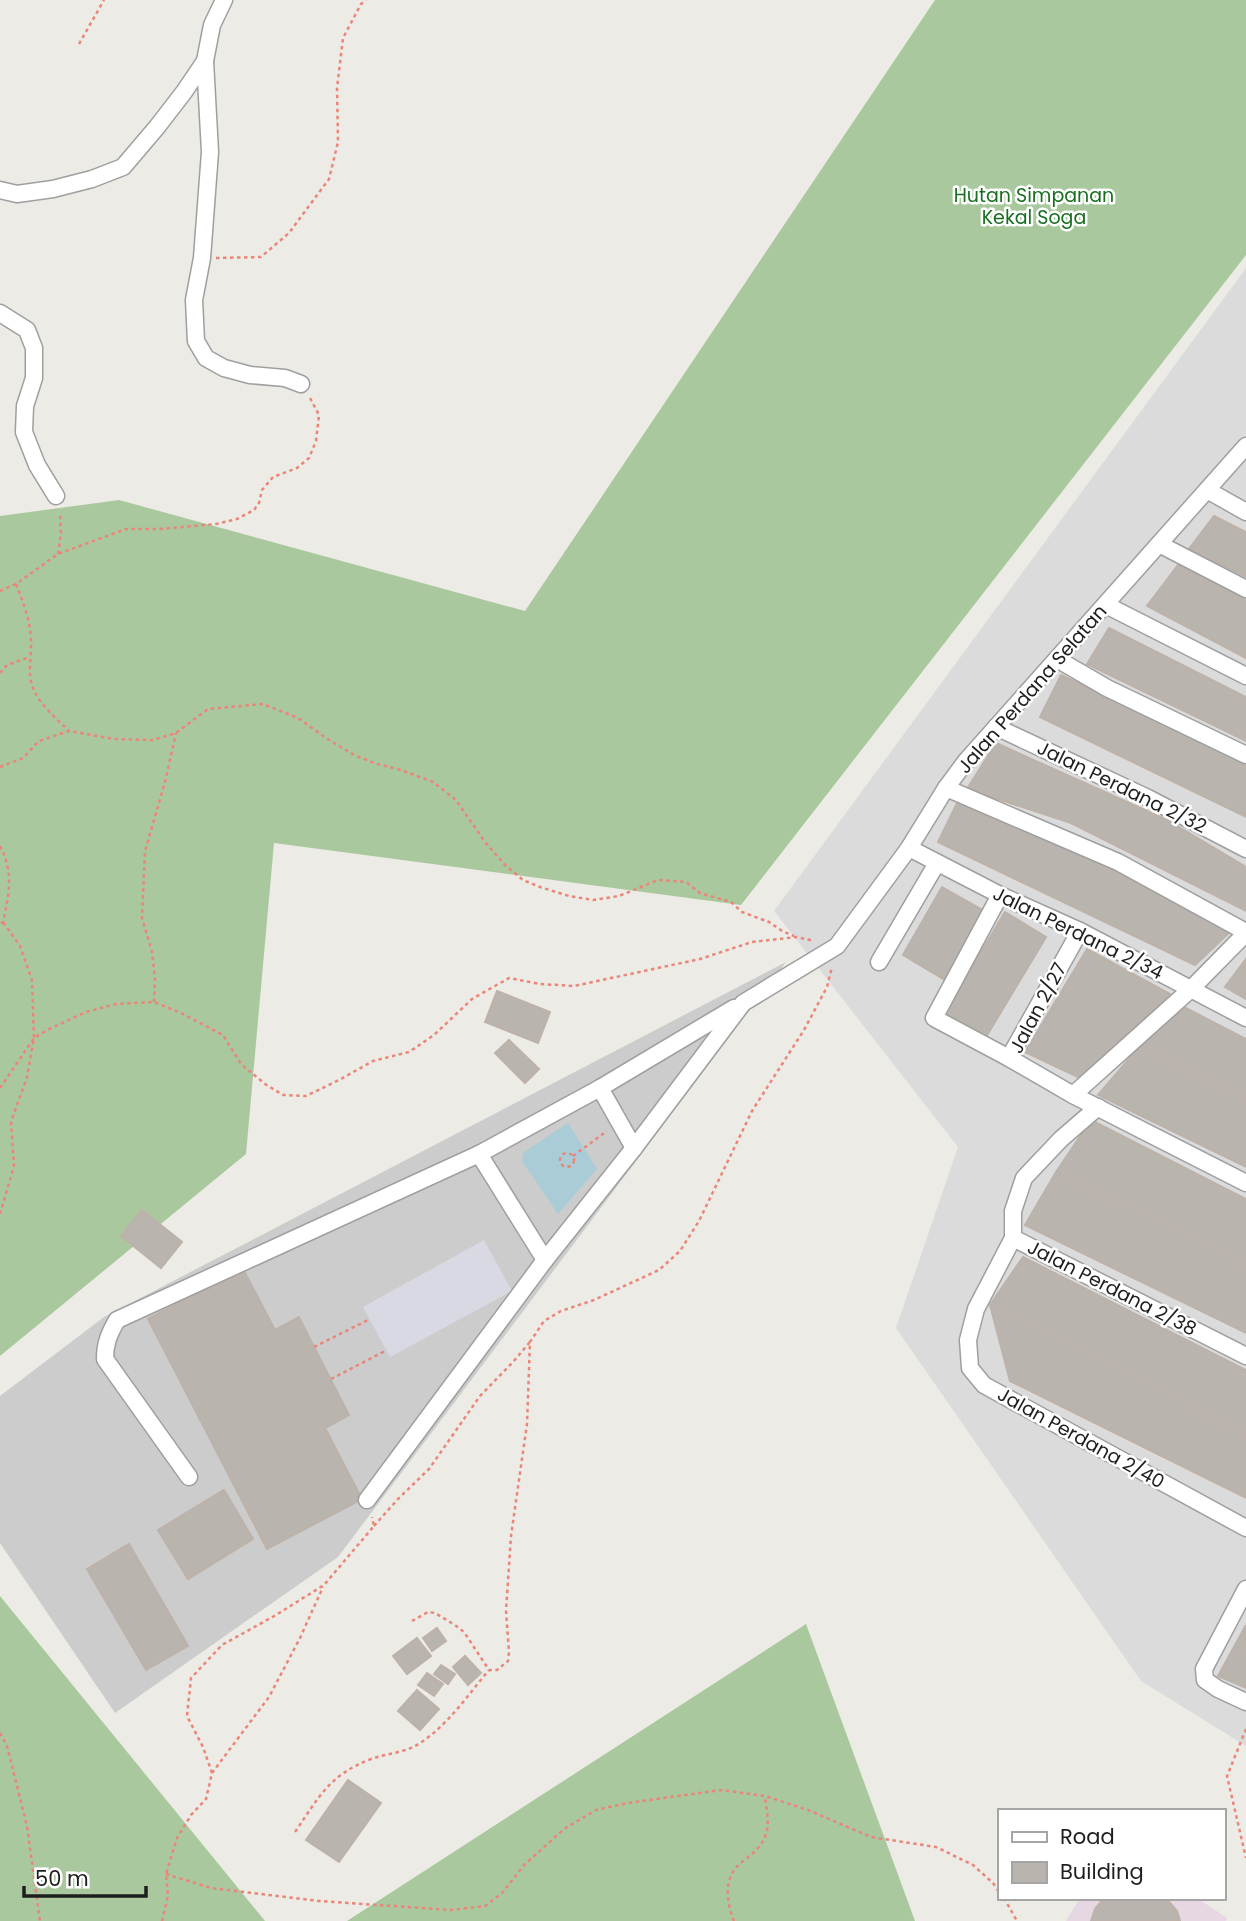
<svg xmlns="http://www.w3.org/2000/svg" width="1246" height="1921" font-family="Poppins,sans-serif">
  <style>
    .residential { fill: #dbdbdb }
    .industrial { fill: #e6d7e3 }
    .religious { fill: #ccc }
    .forest { fill: #aac89e }
    .plaza { fill: #d9d9e3 }
    .water { fill: #aaccd6 }
    .building { fill: #bab4ae; stroke: #bdb2a9; stroke-width: 2 }
    .lines { fill: none; stroke-linecap: round; stroke-linejoin: round }
    .minor-casing { stroke: #9f9f9f; stroke-width: 19 }
    .path { stroke: #ea8679; stroke-width: 2.5; stroke-dasharray: 3.5 3.5; stroke-linecap: butt }
    .minor { stroke: #fff; stroke-width: 16 }
    .labels { text-anchor: middle; dominant-baseline: central; stroke-width: 5; stroke-linejoin: round; paint-order: stroke }
    .park-label { font-size: 19px; fill: #186f20; stroke: #fff }
    .street-label { font-size: 19px; fill: #1e1e1e; stroke: #fff }
  </style>
  <rect width="100%" height="100%" fill="#edebe5"/>
  <polygon class="residential" points="1246,268 1246,1746 1141,1681 896,1328 958,1147 774,911"/>
  <polygon class="industrial" points="1080,1898 1197,1898 1227,1918 1226,1921 1066,1921"/>
  <polygon class="religious" points="786,962 338,1557 115,1713 0,1543 0,1396 104,1317"/>
  <g class="forest">
    <polygon points="935,0 1246,0 1246,255 741,905 274,843 246,1154 0,1356 0,516 119,500 525,611"/>
    <polygon points="0,1596 265,1921 0,1921"/>
    <polygon points="806,1624 915,1921 347,1921"/>
  </g>
  <polygon class="plaza" points="484,1240 512,1291 390,1357 363,1307"/>
  <polygon class="water" points="568,1123 597,1169 558,1214 522,1161 524,1152"/>
  <g class="building">
    <polygon points="1214,516 1246,532 1246,577 1189,549"/>
    <polygon points="1178,565 1246,600 1246,658 1147,606"/>
    <polygon points="1109,628 1246,697 1246,741 1087,664"/>
    <polygon points="1061,675 1246,764 1246,817 1040,717"/>
    <polygon points="996,743 1167,820 1246,867 1246,911 1071,823 967,789"/>
    <polygon points="958,801 1094,860 1231,931 1195,965 938,842"/>
    <polygon points="942,887 986,912 950,983 903,955"/>
    <polygon points="1005,912 1046,937 986,1037 944,1014"/>
    <polygon points="1087,949 1170,994 1080,1078 1025,1052"/>
    <polygon points="1246,959 1246,999 1225,987"/>
    <polygon points="497,991 550,1012 538,1043 485,1022"/>
    <polygon points="1178,1004 1246,1039 1246,1099 1140,1046"/>
    <polygon points="509,1040 539,1069 525,1083 495,1053"/>
    <polygon points="1140,1046 1246,1099 1246,1167 1098,1095"/>
    <polygon points="1091,1120 1246,1199 1246,1265 1056,1172"/>
    <polygon points="1056,1172 1246,1265 1246,1333 1025,1225"/>
    <polygon points="142,1210 182,1242 161,1268 121,1236"/>
    <polygon points="1023,1257 1246,1370 1246,1435 990,1305"/>
    <polygon points="243,1269 275,1330 299,1317 314,1347 349,1415 325,1428 362,1499 267,1549 148,1319"/>
    <polygon points="990,1305 1246,1435 1246,1498 1010,1381"/>
    <polygon points="224,1490 253,1539 188,1579 158,1530"/>
    <polygon points="129,1544 188,1646 146,1670 87,1569"/>
    <polygon points="1246,1625 1246,1688 1218,1676"/>
    <polygon points="437,1628 446,1641 432,1651 423,1638"/>
    <polygon points="417,1638 431,1656 407,1674 393,1656"/>
    <polygon points="465,1656 481,1673 468,1685 453,1667"/>
    <polygon points="441,1665 455,1674 448,1684 434,1674"/>
    <polygon points="427,1673 443,1684 434,1696 418,1685"/>
    <polygon points="417,1690 439,1709 420,1730 398,1711"/>
    <polygon points="348,1780 381,1803 339,1862 306,1840"/>
    <polygon points="1104,1898 1166,1898 1177,1911 1180,1921 1091,1921 1095,1909"/>
  </g>
  <g class="lines">
    <g class="minor-casing">
      <g id="minor">
        <polyline points="224,0 212,25 205,61 210,152 202,258 194,300 196,341 206,358 224,368 250,375 285,378 301,384"/>
        <polyline points="0,190 17,194 53,189 92,179 123,167 157,127 184,92 205,61"/>
        <polyline points="0,313 27,330 34,348 34,378 25,406 24,432 37,465 56,496"/>
        <polyline points="1207,490 1246,512"/>
        <polyline points="1159,544 1246,589"/>
        <polyline points="1106,605 1246,676"/>
        <polyline points="1057,659 1107,688 1246,755"/>
        <polyline points="996,727 1148,798 1246,849"/>
        <polyline points="946,788 1118,862 1246,932"/>
        <polyline points="909,848 1000,895 1080,931 1246,1018"/>
        <polyline points="1000,895 934,1018 1009,1058"/>
        <polyline points="1080,931 1009,1058 1073,1095 1246,1183"/>
        <polyline points="879,962 937,863"/>
        <polyline points="600,1088 634,1148"/>
        <polyline points="1073,1095 1191,989 1246,933"/>
        <polyline points="1098,1107 1061,1139 1024,1178 1013,1211 1013,1238 976,1309 968,1340 970,1368 984,1385 1246,1528"/>
        <polyline points="479,1154 545,1260"/>
        <polyline points="1013,1238 1246,1356"/>
        <path d="M189 1477 105 1359C105 1343 109 1334 117 1320L479 1154 600 1088 734 1008"/>
        <polyline points="367,1500 545,1260 634,1148 743,1003 837,946 909,848 946,788 966,761 1246,446"/>
        <polyline points="1246,1589 1204,1669 1205,1680 1218,1689 1246,1702"/>
      </g>
    </g>
    <g class="path">
      <polyline points="79,44 104,0"/>
      <polyline points="216,258 261,257 289,233 329,179 338,142 337,88 343,38 361,4 366,0"/>
      <polyline points="58,554 61,533 60,513"/>
      <path d="M16 584C24 604 32 625 31 647 31 663 27 675 34 690 40 705 57 719 69 731"/>
      <polyline points="0,591 16,584 58,554 126,529 160,529 216,524 237,519 254,510 259,503 262,490 273,477 297,468 309,458 316,441 319,415 309,396"/>
      <polyline points="0,673 7,665 30,657"/>
      <polyline points="0,767 23,758 39,741 69,731 114,739 153,740 176,733 208,709 263,704 298,718 326,738 354,755 374,763 401,770 433,782 456,800 485,842 504,864 523,880 540,887 569,896 593,900 619,896 658,880 686,882 700,893 731,902 742,912 769,922 782,931 794,936"/>
      <path d="M0 846C14 872 9 894 3 922L0 925"/>
      <polyline points="154,1002 155,978 152,952 142,918 145,851 165,782 176,733"/>
      <polyline points="0,1088 34,1038 49,1029 86,1012 116,1004 154,1002 181,1013 223,1035 241,1064 265,1084 283,1095 306,1096 339,1080 373,1061 409,1052 434,1035 472,999 509,978 540,984 574,986 700,959 752,942 797,937 814,941"/>
      <circle cx="567" cy="1160" r="7"/>
      <polyline points="573,1156 607,1131"/>
      <polyline points="0,1214 14,1166 11,1122 27,1077 34,1038 32,980 20,946 3,922"/>
      <polyline points="314,1347 370,1319"/>
      <polyline points="331,1379 387,1350"/>
      <polyline points="374,1526 398,1499 429,1469 480,1396 513,1362 530,1342"/>
      <polyline points="412,1621 428,1612 435,1613 455,1625 464,1632 489,1670 497,1670 508,1661 509,1652 506,1611 511,1536 527,1424 530,1342 544,1321 561,1311 594,1300 659,1270 680,1251 699,1221 752,1111 804,1030 827,987 832,967"/>
      <polyline points="1246,1729 1227,1776 1246,1858"/>
      <polyline points="0,1733 7,1746 27,1826 40,1921"/>
      <polyline points="212,1773 269,1697 300,1638 323,1587"/>
      <path d="M295 1832C319 1797 329 1775 371 1759 385 1754 400 1753 413 1747 444 1731 467 1696 489 1670"/>
      <polyline points="166,1874 211,1888 319,1901 451,1910 485,1906 502,1893 524,1865 564,1829 596,1810 628,1803 721,1790 765,1796 808,1810 871,1837 936,1847 973,1865 993,1883 999,1892"/>
      <polyline points="1004,1898 1017,1921"/>
      <polyline points="162,1921 168,1896 166,1874 177,1838 191,1815 206,1799 212,1773 203,1747 187,1716 191,1678 222,1645 276,1615 324,1585 374,1526 372,1517"/>
      <path d="M734 1921C726 1902 723 1876 742 1862 753 1853 761 1848 766 1834 770 1824 766 1807 765 1796"/>
    </g>
    <use href="#minor" class="minor"/>
  </g>
  <g class="labels">
    <g class="park-label">
      <text x="1034" y="195">Hutan Simpanan<tspan x="1034" dy="22">Kekal Soga</tspan></text>
    </g>
    <g class="street-label">
      <text transform="translate(1032 689) rotate(-49)">Jalan Perdana Selatan</text>
      <text transform="translate(1122 787) rotate(26)">Jalan Perdana 2/32</text>
      <text transform="translate(1078 933) rotate(26)">Jalan Perdana 2/34</text>
      <text transform="translate(1038 1008) rotate(-62)">Jalan 2/27</text>
      <text transform="translate(1112 1288) rotate(27)">Jalan Perdana 2/38</text>
      <text transform="translate(1081 1438) rotate(29)">Jalan Perdana 2/40</text>
    </g>
  </g>
  <rect x="998" y="1809" width="228" height="91" fill="#ffffff" stroke="#a5a5a5" stroke-width="2"/>
  <rect x="1012" y="1832" width="35" height="10" fill="#ffffff" stroke="#a5a5a5" stroke-width="2"/>
  <text x="1060" y="1844" font-size="21" fill="#1e1e1e">Road</text>
  <rect x="1012" y="1862" width="35" height="21" fill="#bab4ae" stroke="#a5a5a5" stroke-width="2"/>
  <text x="1060" y="1879" font-size="21" fill="#1e1e1e">Building</text>
  <path d="M24 1886v10h122v-10" fill="none" stroke="#1e1e1e" stroke-width="3.5"/>
  <text x="35" y="1886" font-size="21" fill="#1e1e1e" stroke="#ffffff" stroke-width="5" paint-order="stroke">50 m</text>
</svg>
